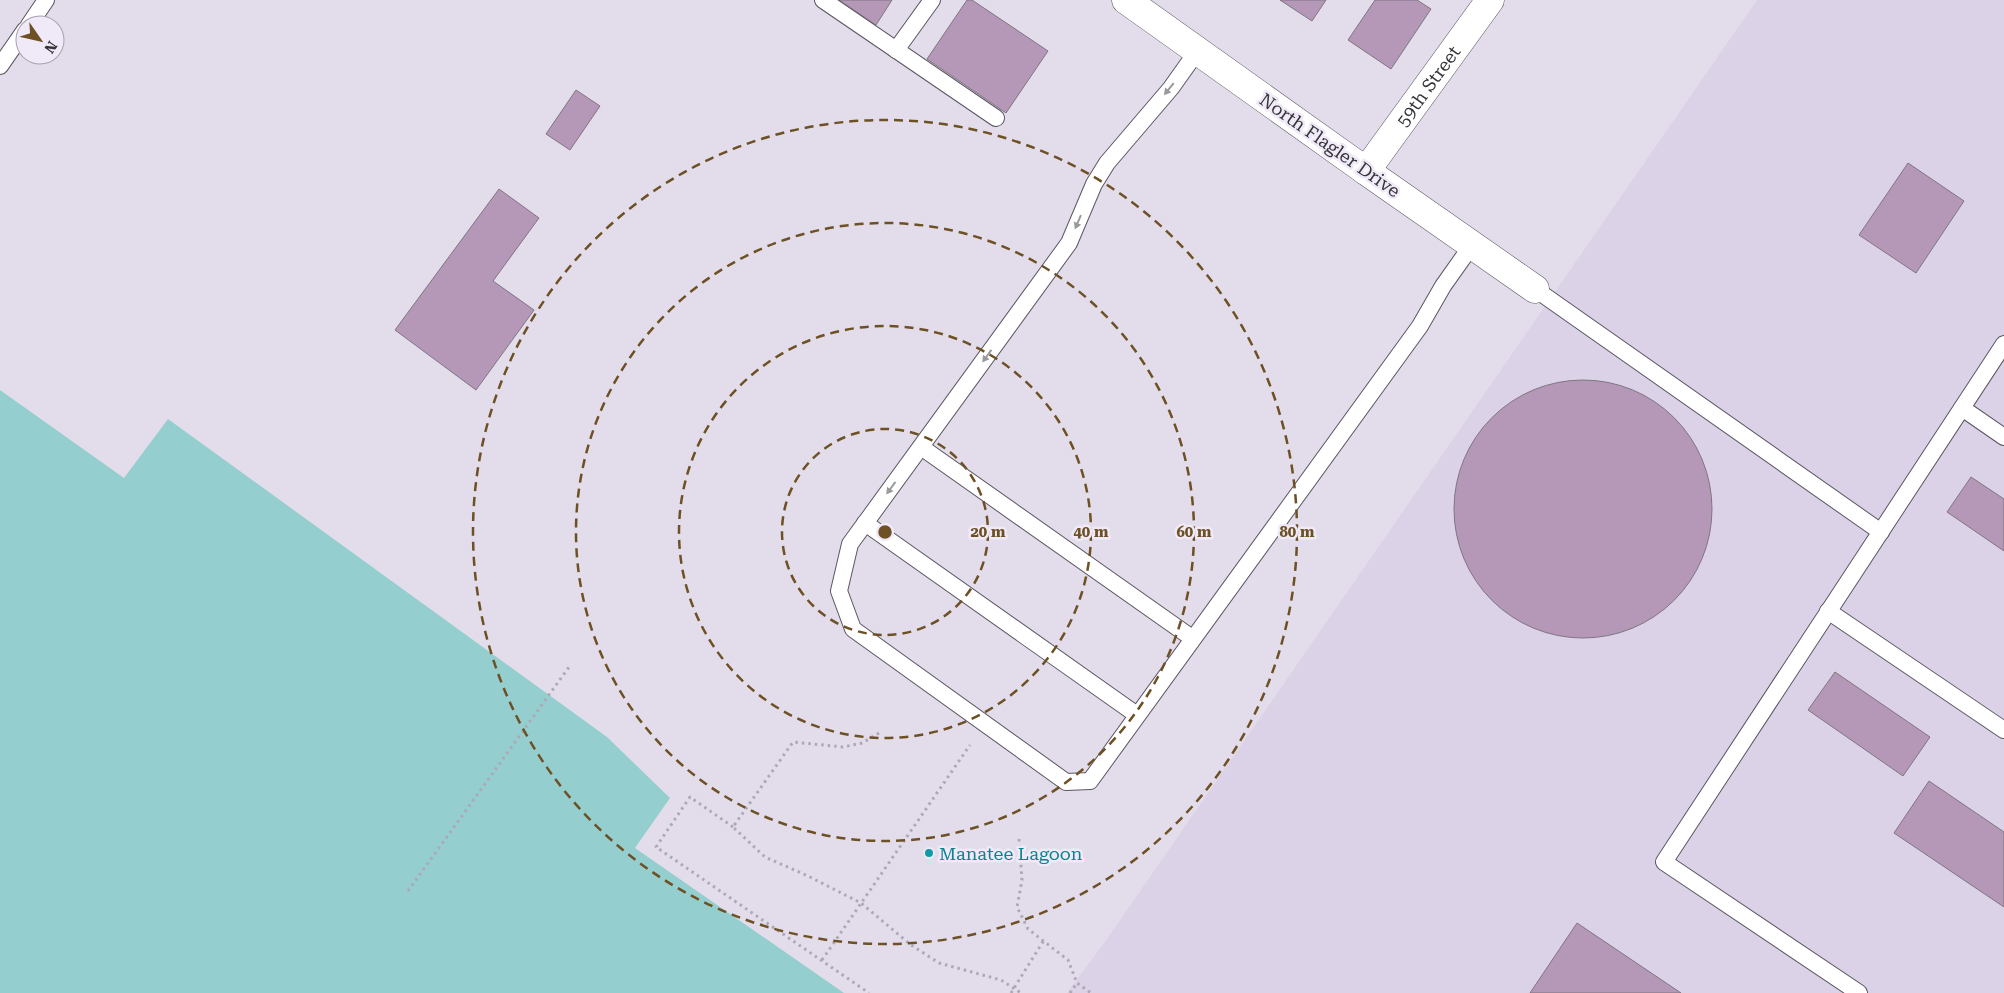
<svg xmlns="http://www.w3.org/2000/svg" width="2004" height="993" font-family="'Roboto Serif',serif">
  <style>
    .built { fill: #dbd2e7 }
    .water { fill: #95cecf }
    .building { fill: #b597b8; stroke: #7f7680 }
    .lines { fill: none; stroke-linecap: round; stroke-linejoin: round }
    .lane-casing { stroke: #5b5661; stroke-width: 18 }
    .street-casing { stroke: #5b5661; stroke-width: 29 }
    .secondary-casing { stroke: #5b5661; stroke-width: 29 }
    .path { stroke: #ada9b4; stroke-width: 3; stroke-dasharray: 2.5 4; stroke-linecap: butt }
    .lane { stroke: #fff; stroke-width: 16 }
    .street { stroke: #fff; stroke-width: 28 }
    .secondary { stroke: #fff; stroke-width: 28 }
    .oneway { fill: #9a9a9c }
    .ring { fill: none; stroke: #6d5024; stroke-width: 2.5; stroke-dasharray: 9 6 }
    .culture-dot { fill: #0f9aa8; stroke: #f0eaf8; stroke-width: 2 }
    .labels { text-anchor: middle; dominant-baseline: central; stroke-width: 5; stroke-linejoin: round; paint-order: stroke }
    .street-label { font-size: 18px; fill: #363439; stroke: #f0eaf8 }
    .culture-label { font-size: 18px; fill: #0d838f; stroke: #f0eaf8; text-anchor: start }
    .centre { fill: #6d5024; stroke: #f0eaf8; stroke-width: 2.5 }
    .ring-label { font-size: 15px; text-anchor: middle; font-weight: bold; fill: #6d5024; stroke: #f0eaf8; stroke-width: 5; stroke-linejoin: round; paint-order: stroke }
  </style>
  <rect width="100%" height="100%" fill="#e3ddeb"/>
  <polygon class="built" points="1757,0 2004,0 2004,993 1067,993 1107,939"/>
  <polygon class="water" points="0,390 124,478 168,419 607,737 670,798 635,848 844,993 0,993"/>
  <g class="building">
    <polygon points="839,0 892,0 876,25"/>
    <polygon points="967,0 972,0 1048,51 1006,113 927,59"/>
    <polygon points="1280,0 1326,0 1312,21"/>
    <polygon points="1375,0 1417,0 1431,9 1391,69 1348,40"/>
    <polygon points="576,90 600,106 570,150 546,134"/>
    <polygon points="1908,163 1964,201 1916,273 1859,235"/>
    <polygon points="499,189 539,218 493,281 534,310 476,390 395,330"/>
    <circle cx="1583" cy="509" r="129"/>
    <polygon points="1971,477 2004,499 2004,551 1947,512"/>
    <polygon points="1835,672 1930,737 1903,776 1808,710"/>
    <polygon points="1929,781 2004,832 2004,907 1894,833"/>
    <polygon points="1577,923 1681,993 1530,993"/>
  </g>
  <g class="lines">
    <g class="lane-casing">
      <g id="lane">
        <polyline points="823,0 996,118"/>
        <polyline points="29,25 46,0"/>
        <polyline points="896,50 932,0"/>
        <polyline points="1198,50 1171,88 1107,163 1094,184 1069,243 850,544 839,591 853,629 1066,782 1090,781 1420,326 1443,286 1472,245"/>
        <polyline points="0,66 25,30"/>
        <polyline points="1535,289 1881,532"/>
        <polyline points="1962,408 2004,437"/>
        <polyline points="921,447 1192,638"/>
        <polyline points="865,523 1137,715"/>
        <polyline points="1828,611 2004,730"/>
        <polyline points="1859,993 1664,862 2004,344"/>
      </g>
    </g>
    <g class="street-casing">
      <polyline id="street" points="1366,171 1535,289"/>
    </g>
    <g class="secondary-casing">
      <g id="secondary">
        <path id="s1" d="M1126 0 1366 171 1490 0"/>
      </g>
    </g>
    <g class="path">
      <polyline points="879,733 862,743 843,747 793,742 733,827 765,857 808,876 861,903 911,945 939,963 1001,980 1021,993"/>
      <polyline points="733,827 690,797 656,847 869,993"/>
      <polyline points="1019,839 1022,880 1017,907 1028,929 1068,960 1077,983 1091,993"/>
      <polyline points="408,891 569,667"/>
      <polyline points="822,960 970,745"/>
      <polyline points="1011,993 1044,940"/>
      <polyline points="1070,993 1077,983"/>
    </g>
    <use href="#lane" class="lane"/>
    <use href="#street" class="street"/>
    <use href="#secondary" class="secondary"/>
  </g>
  <defs><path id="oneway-solid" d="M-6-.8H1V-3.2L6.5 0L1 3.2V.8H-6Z" transform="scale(1.25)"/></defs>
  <g class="oneway">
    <use href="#oneway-solid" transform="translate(1169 89) rotate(129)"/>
    <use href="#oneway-solid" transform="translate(1078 222) rotate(113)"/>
    <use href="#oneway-solid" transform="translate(987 356) rotate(126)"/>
    <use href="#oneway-solid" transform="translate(891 488) rotate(126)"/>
  </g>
  <g class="ring">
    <circle cx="885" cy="532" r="103"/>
    <circle cx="885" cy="532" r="206"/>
    <circle cx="885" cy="532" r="309"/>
    <circle cx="885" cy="532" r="412"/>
  </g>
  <circle class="culture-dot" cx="929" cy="853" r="5"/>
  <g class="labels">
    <g class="street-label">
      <text stroke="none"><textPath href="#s1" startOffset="400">59th Street</textPath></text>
      <text transform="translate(1330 145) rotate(35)">North Flagler Drive</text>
    </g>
    <g class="culture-label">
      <text x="939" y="853">Manatee Lagoon</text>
    </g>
  </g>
  <circle cx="885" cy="532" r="8" class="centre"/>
  <g class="ring-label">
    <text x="988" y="537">20 m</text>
    <text x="1091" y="537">40 m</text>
    <text x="1194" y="537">60 m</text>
    <text x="1297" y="537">80 m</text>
  </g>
  <g transform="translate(40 40) rotate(124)"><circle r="24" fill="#f0eaf8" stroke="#a6a1ac"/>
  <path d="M0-4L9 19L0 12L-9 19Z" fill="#6d5024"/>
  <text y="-8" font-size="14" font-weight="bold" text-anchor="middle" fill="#363439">N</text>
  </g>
</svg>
